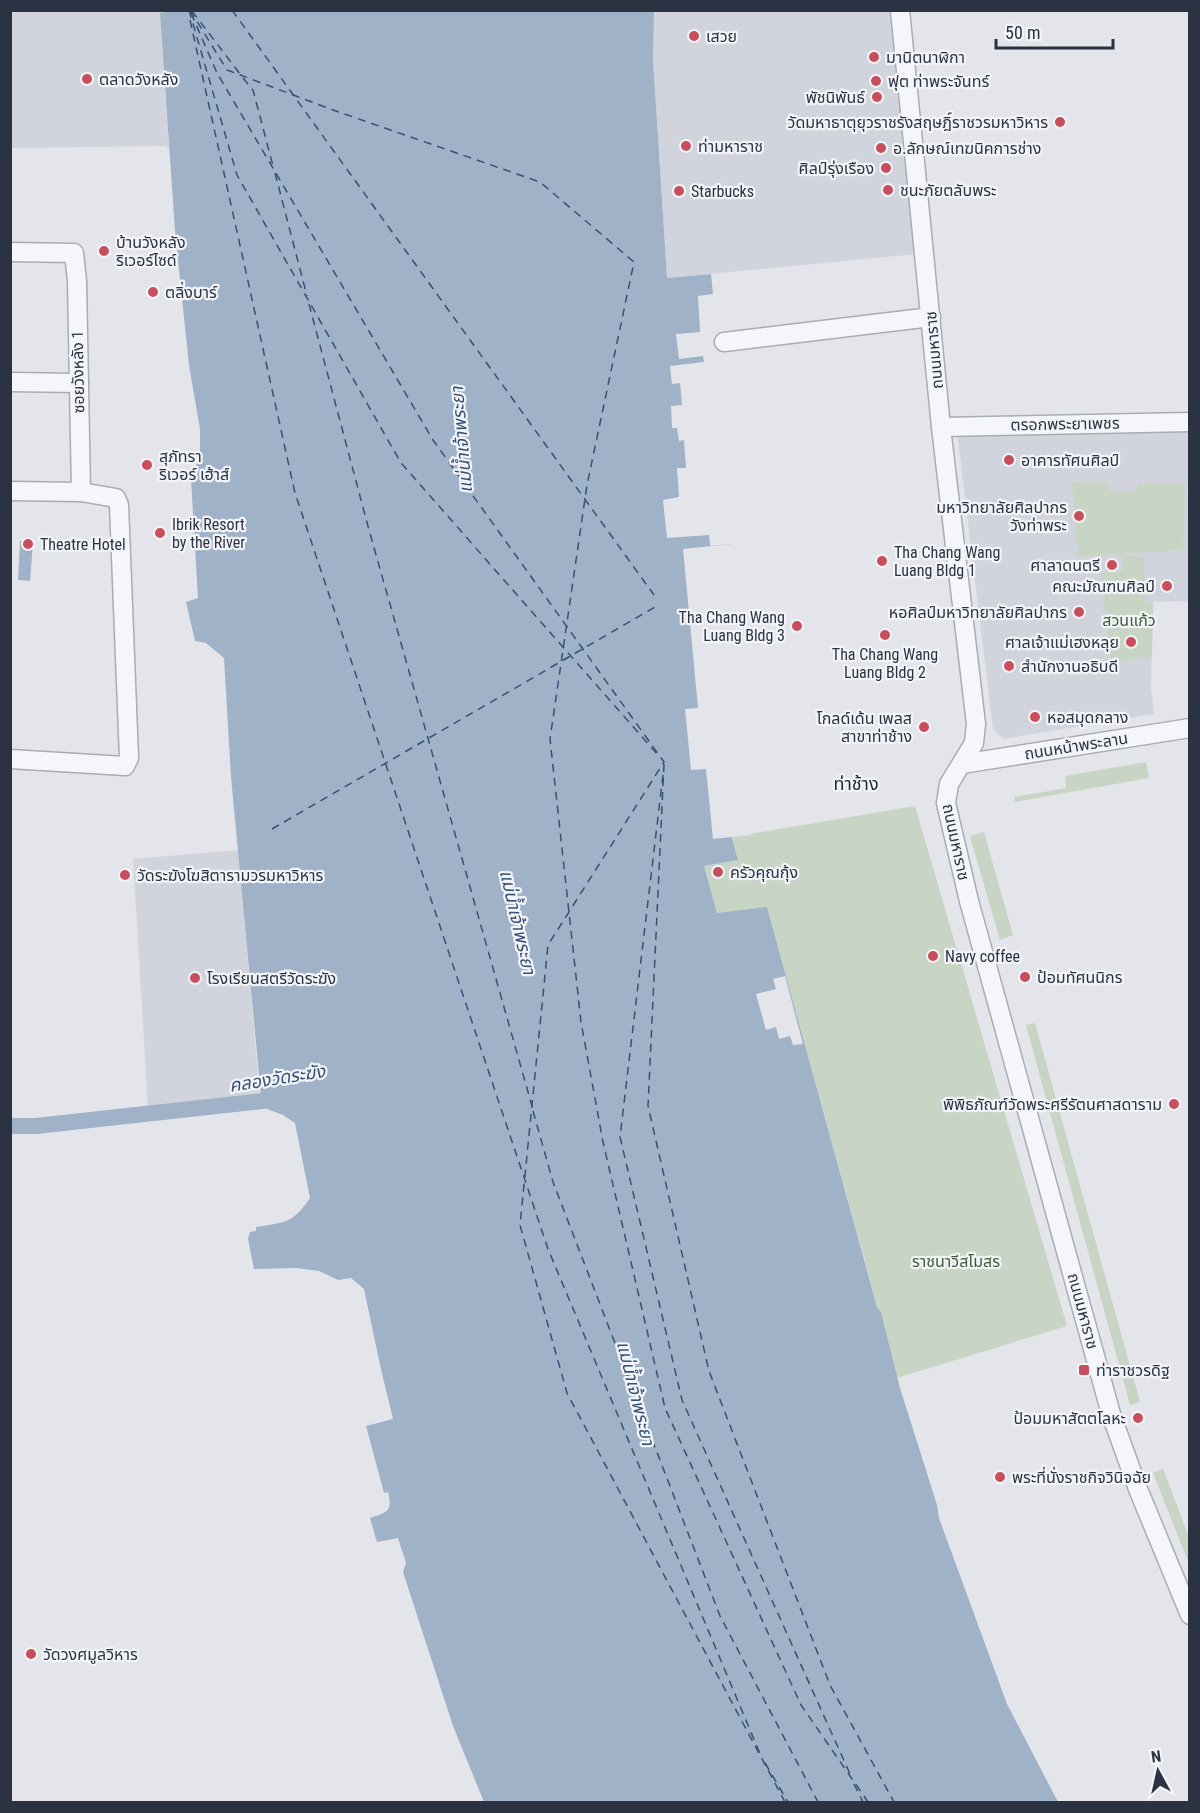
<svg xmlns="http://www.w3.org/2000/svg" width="1200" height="1813" font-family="'Roboto Condensed','Noto Sans Thai',sans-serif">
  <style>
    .built { fill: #d1d4dc }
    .green { fill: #c8d4c4 }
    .water { fill: #9fb2c8 }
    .pier { fill: #e3e5ea }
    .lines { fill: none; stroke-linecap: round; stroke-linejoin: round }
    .canal { stroke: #9fb2c8; stroke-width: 16 }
    .ferry { stroke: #375174; stroke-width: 1.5; stroke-dasharray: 8 6; stroke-linecap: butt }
    .minor-casing { stroke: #a8acb4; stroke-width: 21 }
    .minor { stroke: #f5f6f9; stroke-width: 18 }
    .poi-dot { fill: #c94e5d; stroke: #f2f4f8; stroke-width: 2 }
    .labels { text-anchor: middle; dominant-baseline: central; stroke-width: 4.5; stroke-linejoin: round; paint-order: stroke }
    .poi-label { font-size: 16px; fill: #2b3342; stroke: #f2f4f8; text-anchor: start }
    .street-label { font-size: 16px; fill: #2b3342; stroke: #f2f4f8 }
    .park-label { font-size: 16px; fill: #3f5d39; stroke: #f2f4f8 }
    .water-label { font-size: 18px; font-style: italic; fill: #375174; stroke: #f2f4f8 }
    .neighbourhood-label { font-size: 18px; fill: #1d2433; stroke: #f2f4f8 }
  </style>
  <rect width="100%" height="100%" fill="#e3e5ea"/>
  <g class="built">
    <polygon points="11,11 180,11 160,13 169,150 166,146 11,148"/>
    <polygon points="654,11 890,11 917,254 667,278 653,59"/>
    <polygon points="1189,430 1189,601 1153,602 1151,688 1154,714 1003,739 993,729 957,432"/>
    <polygon points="238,850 260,1097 148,1107 133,859"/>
  </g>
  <g class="green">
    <polygon points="1072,482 1108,482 1108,491 1138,491 1138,484 1185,484 1183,550 1078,557"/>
    <polygon points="1122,556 1144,557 1145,601 1153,602 1152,657 1111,662 1101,575 1102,573 1123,571"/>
    <polygon points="1146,762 1149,778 1015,802 1014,797 1066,788 1065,776"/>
    <polygon points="915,806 1067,1326 897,1378 767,907 717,913 704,866 738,860 732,837"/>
    <polygon points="984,832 1013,935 1000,940 970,836"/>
    <polygon points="1035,1023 1140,1402 1130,1405 1026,1025"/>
    <polygon points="1163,1469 1189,1537 1189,1564 1153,1473"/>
  </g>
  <g class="water">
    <path d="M180 10 654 11 653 59 667 278 711 274 713 294 698 296 700 332 676 334 679 359 703 356 704 362 670 366 672 384 680 383 682 405 671 406 672 428H677L679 441 684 440 686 468H677L679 497 663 500 667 538 709 535 710 546 733 544 735 659 732 838 738 860 704 866 717 913 767 907 877 1307 881 1313 900 1388 937 1505 939 1518 1007 1704 1058 1802H484L453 1726 403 1572 406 1563 398 1538 377 1542 370 1518C387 1513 393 1511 388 1492L384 1493 366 1426 393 1419 380 1365 364 1289 351 1278 338 1280 319 1271 296 1268 254 1269 248 1239 250 1232 256 1231V1227C286 1222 292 1224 310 1198L295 1123 283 1115 262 1107 231 777 224 658 206 643 195 641 186 602 198 598 191 479 200 455V429L189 365 175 231 160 13Z"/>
    <polygon points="20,541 33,542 30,581 18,580"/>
  </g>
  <g class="pier">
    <polygon points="733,544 737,586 738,659 749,745 753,825 751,835 713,839 706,769 691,770 685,709 698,708 683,549"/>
    <polygon points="785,976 803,1044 793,1045 790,1036 779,1039 776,1027 766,1030 756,994 776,989 773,979"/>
  </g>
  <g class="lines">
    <polyline class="canal" points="10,1126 36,1126 281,1099"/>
    <g class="ferry">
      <polyline points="189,10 237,175 401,463 658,755"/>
      <polyline points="190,10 227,70 333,110 540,182 634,262 587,485 550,739 581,1022 603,1142 665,1408 801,1705 868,1802"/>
      <polyline points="232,10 654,595"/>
      <polyline points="192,11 240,74"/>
      <polyline points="191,13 217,73 433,440 664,762 548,945 520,1225 567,1393 785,1802"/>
      <polyline points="190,20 295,493 548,1249 761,1756"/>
      <polyline points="243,78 253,90 273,166"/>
      <polyline points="275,173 307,296"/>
      <polyline points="309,304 369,530 532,1106"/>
      <polyline points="664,764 648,1106 709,1371 830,1685 894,1802"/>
      <polyline points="663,775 620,1137 682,1400 850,1774"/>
      <polyline points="272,829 655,607"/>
      <polyline points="533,1111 553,1182 720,1616 818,1802"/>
      <polyline points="765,1763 788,1802"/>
      <polyline points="854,1784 863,1802"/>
    </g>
    <g class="minor-casing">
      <g id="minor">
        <polyline points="900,10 941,427 976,724 974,743 949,784 946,803 969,901 1111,1414 1138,1489 1190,1615"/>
        <polyline points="10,252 74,253 77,281 81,492"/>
        <polyline points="724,342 931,317"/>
        <polyline points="10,382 79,383"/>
        <polyline points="941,427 1190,422"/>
        <polyline points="10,491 81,492 116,498 119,505 129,758 125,766 10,759"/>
        <polyline points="962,764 1190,728"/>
      </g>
    </g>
    <use href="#minor" class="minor"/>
  </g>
  <g class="poi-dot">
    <circle cx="694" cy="36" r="6"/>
    <circle cx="874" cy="57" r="6"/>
    <circle cx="87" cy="79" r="6"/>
    <circle cx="876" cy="81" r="6"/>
    <circle cx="877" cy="97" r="6"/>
    <circle cx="1060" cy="122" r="6"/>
    <circle cx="686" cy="146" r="6"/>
    <circle cx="881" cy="148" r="6"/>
    <circle cx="886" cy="168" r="6"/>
    <circle cx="888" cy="190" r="6"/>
    <circle cx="679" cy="191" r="6"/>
    <circle cx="104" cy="251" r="6"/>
    <circle cx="153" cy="292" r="6"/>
    <circle cx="1009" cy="460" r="6"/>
    <circle cx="147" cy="465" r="6"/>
    <circle cx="1079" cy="516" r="6"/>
    <circle cx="160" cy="533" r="6"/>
    <circle cx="28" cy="544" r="6"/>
    <circle cx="882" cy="561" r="6"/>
    <circle cx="1112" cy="565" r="6"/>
    <circle cx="1167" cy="586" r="6"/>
    <circle cx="1079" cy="612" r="6"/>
    <circle cx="797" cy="626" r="6"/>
    <circle cx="885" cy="635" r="6"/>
    <circle cx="1131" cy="642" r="6"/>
    <circle cx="1009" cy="666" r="6"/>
    <circle cx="1035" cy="717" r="6"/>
    <circle cx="924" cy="727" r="6"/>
    <circle cx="718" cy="872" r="6"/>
    <circle cx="125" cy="875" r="6"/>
    <circle cx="933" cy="956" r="6"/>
    <circle cx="1025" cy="977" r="6"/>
    <circle cx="195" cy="978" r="6"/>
    <circle cx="1174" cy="1104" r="6"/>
    <rect x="1078" y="1364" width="12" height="12" rx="3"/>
    <circle cx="1138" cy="1418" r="6"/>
    <circle cx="1000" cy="1477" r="6"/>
    <circle cx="31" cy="1654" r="6"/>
  </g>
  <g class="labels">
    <g class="poi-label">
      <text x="706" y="36">เสวย</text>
      <text x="886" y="57">มานิตนาฬิกา</text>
      <text x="99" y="79">ตลาดวังหลัง</text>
      <text x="888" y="81">ฟุต ท่าพระจันทร์</text>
      <text x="865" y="97" text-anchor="end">พัชนิพันธ์</text>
      <text x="1048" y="122" text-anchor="end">วัดมหาธาตุยุวราชรังสฤษฎิ์ราชวรมหาวิหาร</text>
      <text x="698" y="146">ท่ามหาราช</text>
      <text x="893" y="148">อ.ลักษณ์เทฆนิคการช่าง</text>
      <text x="874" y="168" text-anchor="end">ศิลป์รุ่งเรือง</text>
      <text x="900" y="190">ชนะภัยตลับพระ</text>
      <text x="691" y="191">Starbucks</text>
      <text x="116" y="242">บ้านวังหลัง<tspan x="116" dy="18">ริเวอร์ไซด์</tspan></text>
      <text x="165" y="292">ตลิ่งบาร์</text>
      <text x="159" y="456">สุภัทรา<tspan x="159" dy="18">ริเวอร์ เฮ้าส์</tspan></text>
      <text x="1021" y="460">อาคารทัศนศิลป์</text>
      <text x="1067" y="507" text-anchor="end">มหาวิทยาลัยศิลปากร<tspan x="1067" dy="18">วังท่าพระ</tspan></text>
      <text x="172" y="524">Ibrik Resort<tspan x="172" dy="18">by the River</tspan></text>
      <text x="40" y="544">Theatre Hotel</text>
      <text x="894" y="552">Tha Chang Wang<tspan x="894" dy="18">Luang Bldg 1</tspan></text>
      <text x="1100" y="565" text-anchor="end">ศาลาดนตรี</text>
      <text x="1155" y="586" text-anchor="end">คณะมัณฑนศิลป์</text>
      <text x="1067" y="612" text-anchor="end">หอศิลป์มหาวิทยาลัยศิลปากร</text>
      <text x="785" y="617" text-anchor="end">Tha Chang Wang<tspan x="785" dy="18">Luang Bldg 3</tspan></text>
      <text x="1119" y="642" text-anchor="end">ศาลเจ้าแม่เฮงหลุย</text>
      <text x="885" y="654" text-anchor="middle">Tha Chang Wang<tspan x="885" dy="18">Luang Bldg 2</tspan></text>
      <text x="1021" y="666">สำนักงานอธิบดี</text>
      <text x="1047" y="717">หอสมุดกลาง</text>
      <text x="912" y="718" text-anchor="end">โกลด์เด้น เพลส<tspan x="912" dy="18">สาขาท่าช้าง</tspan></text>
      <text x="730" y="872">ครัวคุณกุ้ง</text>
      <text x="137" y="875">วัดระฆังโฆสิตารามวรมหาวิหาร</text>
      <text x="945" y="956">Navy coffee</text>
      <text x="1037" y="977">ป้อมทัศนนิกร</text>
      <text x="207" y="978">โรงเรียนสตรีวัดระฆัง</text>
      <text x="1162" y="1104" text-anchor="end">พิพิธภัณฑ์วัดพระศรีรัตนศาสดาราม</text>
      <text x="1096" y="1370">ท่าราชวรดิฐ</text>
      <text x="1126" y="1418" text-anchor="end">ป้อมมหาสัตตโลหะ</text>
      <text x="1012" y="1477">พระที่นั่งราชกิจวินิจฉัย</text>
      <text x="43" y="1654">วัดวงศมูลวิหาร</text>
    </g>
    <g class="street-label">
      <text transform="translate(934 350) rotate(-95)">ถนนมหาราช</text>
      <text transform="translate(78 372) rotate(-91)">ซอยวังหลัง 1</text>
      <text transform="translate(1065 424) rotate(-1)">ตรอกพระยาเพชร</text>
      <text transform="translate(1076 746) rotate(-9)">ถนนหน้าพระลาน</text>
      <text transform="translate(956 842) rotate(78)">ถนนมหาราช</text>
      <text transform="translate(1083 1311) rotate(75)">ถนนมหาราช</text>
    </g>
    <g class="park-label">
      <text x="1129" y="620">สวนแก้ว</text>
      <text x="956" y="1261">ราชนาวีสโมสร</text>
    </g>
    <g class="water-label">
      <text transform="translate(461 440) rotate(-95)">แม่น้ำเจ้าพระยา</text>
      <text transform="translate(518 922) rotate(77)">แม่น้ำเจ้าพระยา</text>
      <text transform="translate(277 1078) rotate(-9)">คลองวัดระฆัง</text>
      <text transform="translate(636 1393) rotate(76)">แม่น้ำเจ้าพระยา</text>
    </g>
    <g class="neighbourhood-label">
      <text x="856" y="783">ท่าช้าง</text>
    </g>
  </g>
  <rect width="1200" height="1813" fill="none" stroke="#2b3342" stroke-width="24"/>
  <g transform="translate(1158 1771) rotate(352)" stroke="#f2f4f8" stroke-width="4.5" paint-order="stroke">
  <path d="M0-4.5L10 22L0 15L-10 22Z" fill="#2b3342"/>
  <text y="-9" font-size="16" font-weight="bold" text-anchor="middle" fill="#2b3342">N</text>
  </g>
  <path d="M996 39v9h117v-9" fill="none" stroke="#2b3342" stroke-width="3"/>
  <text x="1005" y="39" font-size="18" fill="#2b3342" stroke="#f2f4f8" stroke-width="4.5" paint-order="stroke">50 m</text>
</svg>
